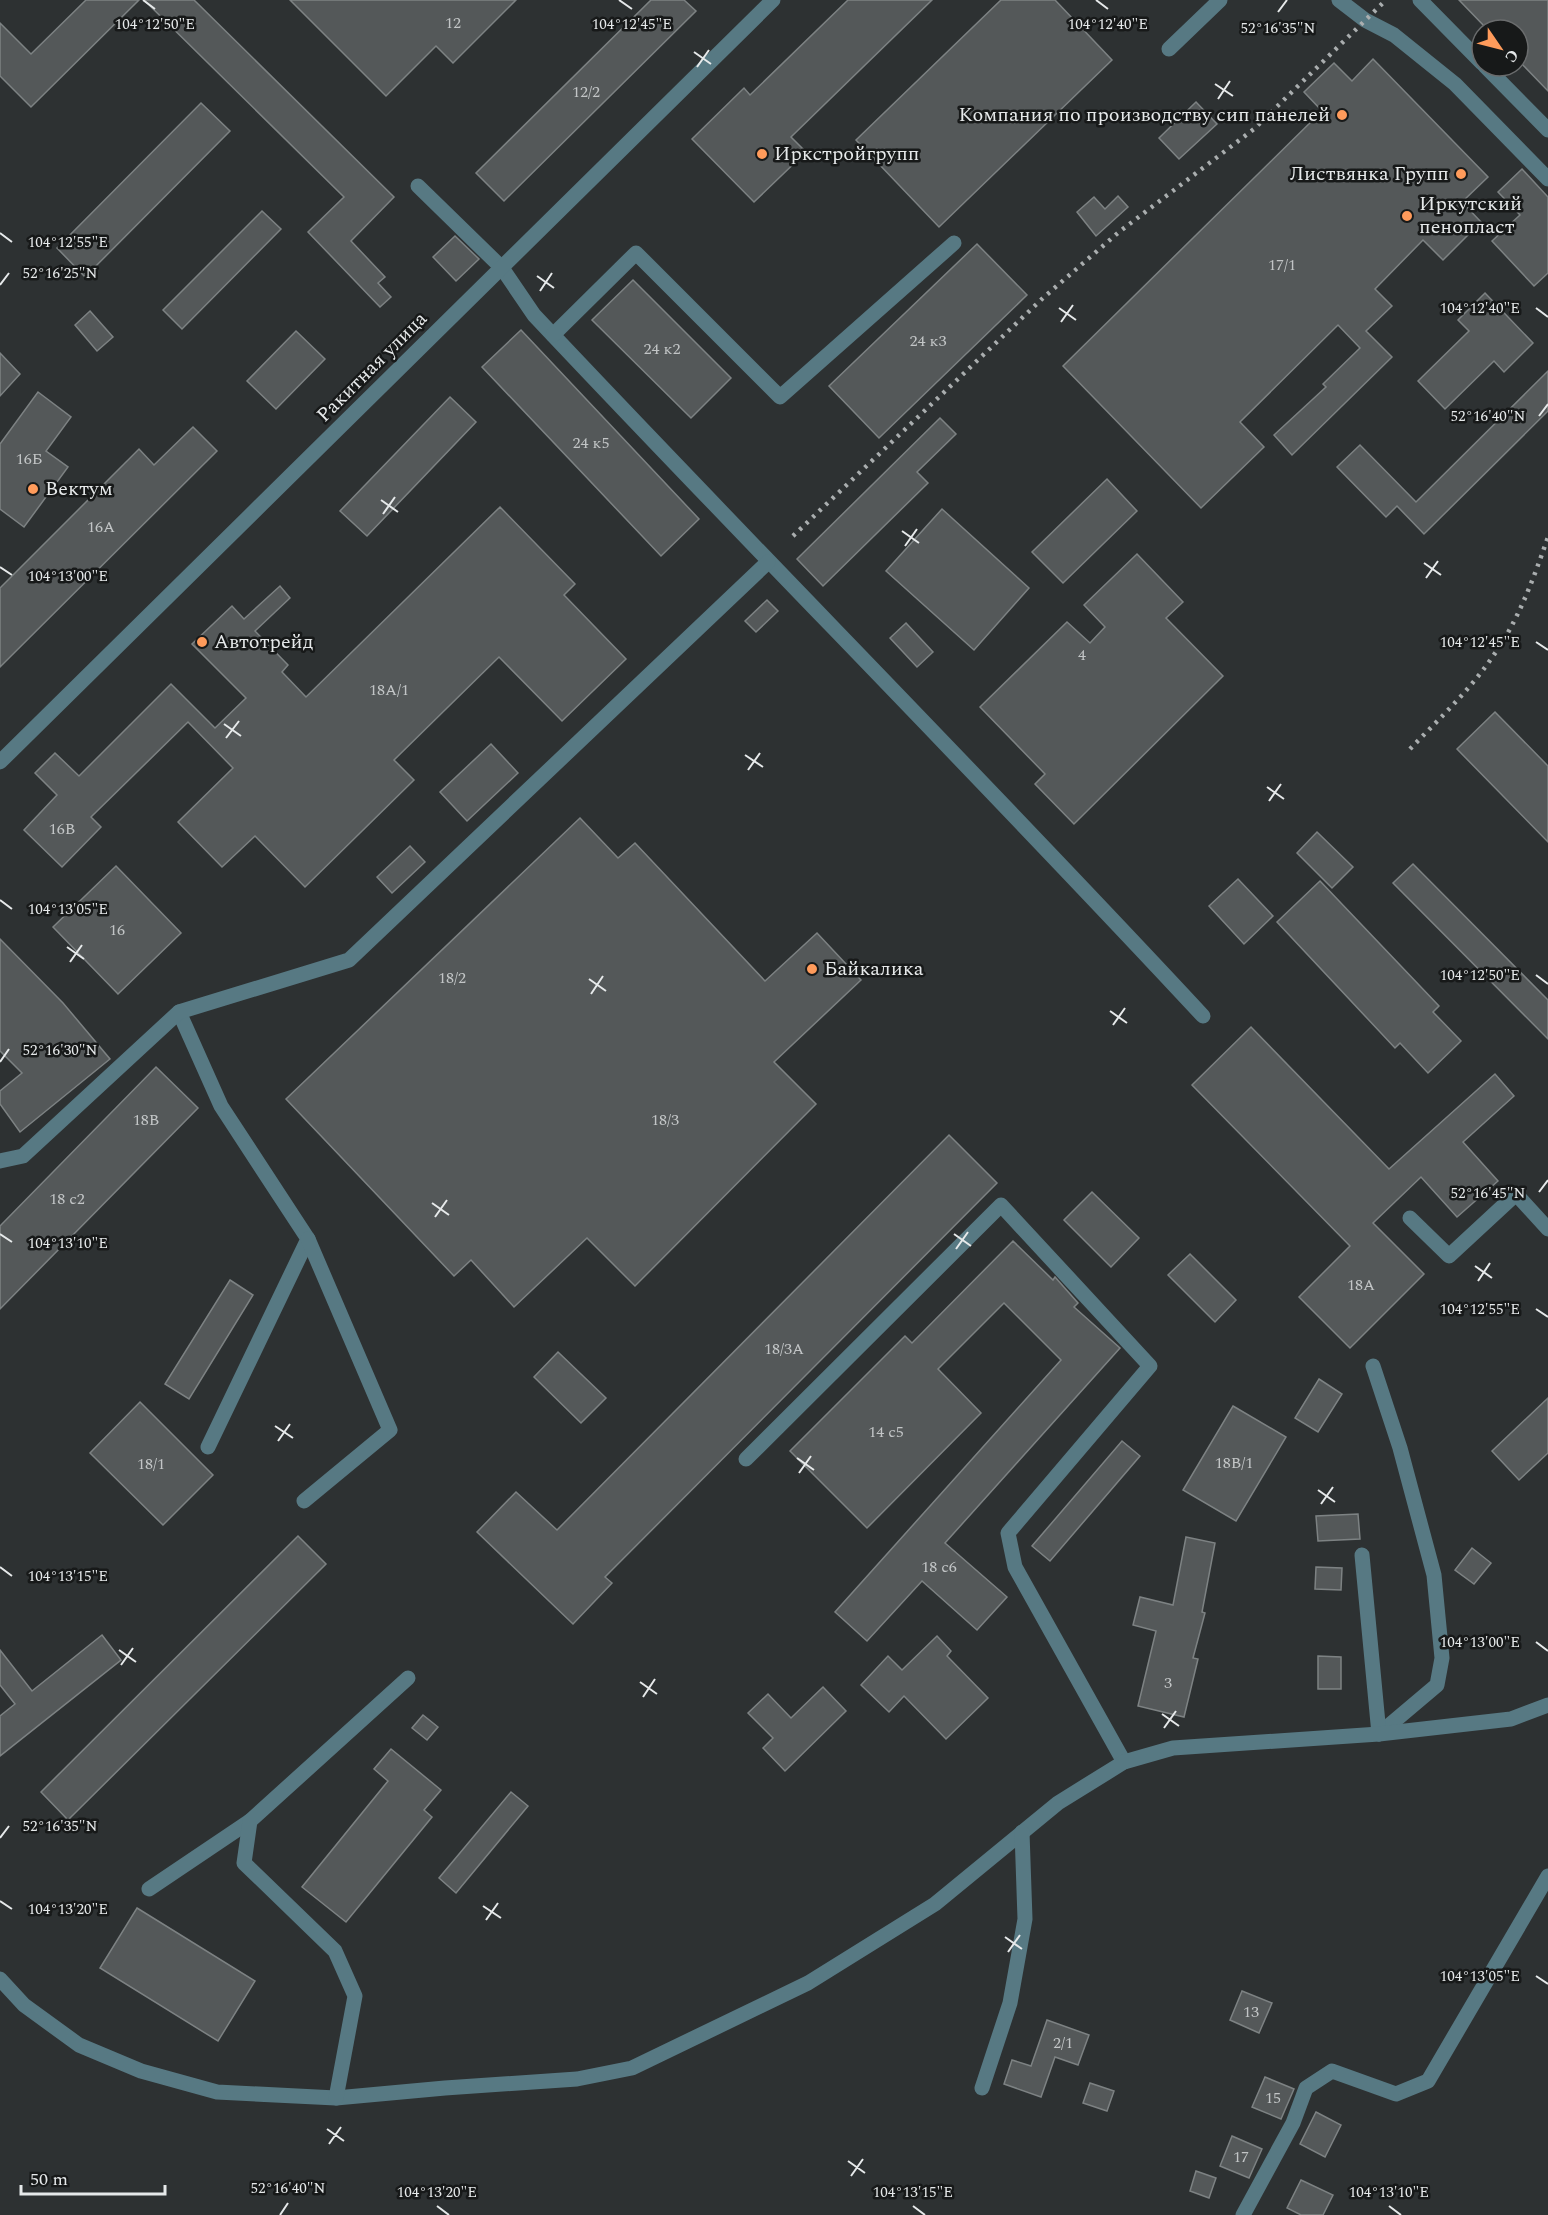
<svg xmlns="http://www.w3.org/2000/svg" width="1548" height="2215" font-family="Spectral,serif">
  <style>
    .building { fill: #545859; stroke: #7d8283; stroke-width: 1.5 }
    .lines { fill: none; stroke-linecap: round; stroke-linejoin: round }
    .minor { stroke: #577983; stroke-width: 15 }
    .rail { stroke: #aaaeaf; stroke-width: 4.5; stroke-dasharray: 3 6; stroke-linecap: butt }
    .ticks { fill: none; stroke: #e6e9ea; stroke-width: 2 }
    .poi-dot { fill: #ff9b5b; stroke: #171919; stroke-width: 2 }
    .labels { text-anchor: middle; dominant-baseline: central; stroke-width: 5; stroke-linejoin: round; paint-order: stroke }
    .number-label { font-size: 16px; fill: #c2c5c6 }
    .poi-label { font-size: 20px; fill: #e6e9ea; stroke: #171919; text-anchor: start }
    .street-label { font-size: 20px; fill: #e6e9ea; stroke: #171919 }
    .ticks-label { font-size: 15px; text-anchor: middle; fill: #e6e9ea; stroke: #171919; stroke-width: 5; stroke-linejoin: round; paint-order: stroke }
  </style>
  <rect width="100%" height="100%" fill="#2d3132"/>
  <g class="building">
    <polygon points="86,0 139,0 31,107 0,76 0,23 31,54"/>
    <polygon points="144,0 194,0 394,197 351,241 385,277 378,283 391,297 380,307 308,232 344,197"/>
    <polygon points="290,0 516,0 453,63 436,46 386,96"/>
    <polygon points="651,0 684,0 696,11 504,201 476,173"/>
    <polygon points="848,0 932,0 791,137 806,152 754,202 692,139 744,88 750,95"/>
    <polygon points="1001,0 1055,0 1112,60 939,227 856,140"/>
    <polygon points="1459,0 1548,0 1548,91 1518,60 1518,30 1488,30"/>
    <polygon points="1373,59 1488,177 1462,202 1481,222 1443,260 1423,240 1375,289 1392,306 1366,331 1392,357 1292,455 1274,435 1326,387 1323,384 1360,348 1338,325 1240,422 1264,447 1201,508 1063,366 1322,111 1304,92 1334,63 1352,81"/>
    <polygon points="1196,102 1217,124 1179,159 1159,138"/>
    <polygon points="201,103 230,131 85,277 57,248"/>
    <polygon points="1522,169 1548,197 1548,273 1534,286 1492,241 1520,215 1498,192"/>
    <polygon points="1118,196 1128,207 1096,236 1077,212 1094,197 1105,209"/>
    <polygon points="262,211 281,229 182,329 163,310"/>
    <polygon points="455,236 479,259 456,281 433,257"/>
    <polygon points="977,244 1027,295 879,438 829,386"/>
    <polygon points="633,280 731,378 691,418 592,320"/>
    <polygon points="1485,293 1533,343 1504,372 1494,361 1445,409 1418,381 1469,331 1458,320"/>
    <polygon points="90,311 113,337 97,351 75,325"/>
    <polygon points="521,330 699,519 661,556 482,367"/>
    <polygon points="296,331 325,359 276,409 247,381"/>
    <polygon points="0,353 20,374 0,396"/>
    <polygon points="1548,371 1548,411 1424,534 1397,506 1386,517 1337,467 1360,445 1416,502"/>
    <polygon points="38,392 71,417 46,451 68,467 24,527 0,509 0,444"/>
    <polygon points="450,397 476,422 367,536 340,511"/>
    <polygon points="940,418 956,434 917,472 928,483 823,586 797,559"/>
    <polygon points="193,427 217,451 0,667 0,588 139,449 154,465"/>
    <polygon points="1107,479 1137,511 1063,583 1032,552"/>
    <polygon points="500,507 575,584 564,595 626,659 562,721 499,657 394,760 414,780 305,887 255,836 222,867 178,822 233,768 188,722 91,817 101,827 62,867 24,830 57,795 35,773 55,753 79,776 171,684 215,728 246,698 192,644 232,606 244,619 280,586 290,598 255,631 288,665 282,672 306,697"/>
    <polygon points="942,509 1029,588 974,650 886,571"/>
    <polygon points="1137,554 1183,602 1166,618 1223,676 1074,824 1035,784 1045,774 980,707 1067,622 1090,643 1105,627 1084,605"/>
    <polygon points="767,600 778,611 756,632 745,621"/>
    <polygon points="906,623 933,652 917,667 890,638"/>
    <polygon points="1495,712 1548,766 1548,842 1457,749"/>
    <polygon points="491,744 518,773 467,821 440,792"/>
    <polygon points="580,818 618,858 635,843 765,981 817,933 861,980 774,1062 816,1104 635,1286 587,1238 514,1307 471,1260 454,1276 286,1099"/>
    <polygon points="1317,832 1353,867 1332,888 1297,853"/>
    <polygon points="410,846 425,862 392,893 377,877"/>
    <polygon points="1413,864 1548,1000 1548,1039 1393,883"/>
    <polygon points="116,866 181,933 118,994 53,927"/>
    <polygon points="1238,879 1273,916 1244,944 1209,906"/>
    <polygon points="1320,881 1439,1006 1433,1012 1461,1041 1428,1073 1400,1043 1395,1048 1277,922"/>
    <polygon points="0,939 63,1003 110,1059 20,1132 0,1104 0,1091 22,1073 0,1051"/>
    <polygon points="1251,1027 1389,1169 1495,1074 1514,1096 1463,1142 1498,1181 1457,1217 1421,1177 1373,1223 1424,1274 1350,1348 1299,1297 1350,1246 1192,1085"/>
    <polygon points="156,1067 198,1108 0,1309 0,1226"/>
    <polygon points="949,1135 997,1183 605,1577 612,1583 573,1624 477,1532 516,1492 557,1530"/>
    <polygon points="1092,1192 1139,1238 1111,1267 1064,1220"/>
    <polygon points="1013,1241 1053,1280 1055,1277 1078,1303 1074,1307 1120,1348 945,1543 1007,1597 977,1630 922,1581 867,1641 835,1612 1061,1360 1004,1303 938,1369 981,1413 867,1528 790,1451 905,1336 912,1343"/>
    <polygon points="1190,1254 1236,1300 1215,1322 1168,1275"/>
    <polygon points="230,1280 253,1295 189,1399 165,1384"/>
    <polygon points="558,1352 606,1398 581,1423 534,1377"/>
    <polygon points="1319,1379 1342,1394 1318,1432 1295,1418"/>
    <polygon points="1548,1398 1548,1453 1519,1480 1492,1451"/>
    <polygon points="140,1402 213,1475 163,1525 90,1453"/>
    <polygon points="1233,1406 1286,1437 1236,1521 1183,1490"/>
    <polygon points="1122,1441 1140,1456 1050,1561 1032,1546"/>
    <polygon points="1358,1514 1360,1539 1318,1541 1316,1516"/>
    <polygon points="298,1536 326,1564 68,1820 41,1792"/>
    <polygon points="1186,1537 1215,1543 1202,1612 1205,1613 1193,1658 1198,1659 1184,1717 1138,1706 1156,1631 1133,1625 1140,1597 1173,1605"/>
    <polygon points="1472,1548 1491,1563 1474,1584 1455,1570"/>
    <polygon points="1316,1567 1342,1568 1341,1590 1315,1589"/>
    <polygon points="102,1635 121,1660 0,1756 0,1716 15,1704 0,1685 0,1650 32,1691"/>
    <polygon points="937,1636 951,1651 947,1656 988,1698 946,1739 904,1696 889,1712 861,1685 888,1656 902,1670"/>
    <polygon points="1318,1656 1341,1657 1341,1689 1318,1689"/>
    <polygon points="823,1687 846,1711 785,1771 763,1748 773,1738 748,1713 768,1694 791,1718"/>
    <polygon points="423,1715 438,1727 427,1740 412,1728"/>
    <polygon points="391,1749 441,1790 424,1810 432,1817 346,1922 302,1887 388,1781 374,1769"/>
    <polygon points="511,1792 528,1806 456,1893 439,1878"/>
    <polygon points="137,1908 255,1981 218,2041 100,1968"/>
    <polygon points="1242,1991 1272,2003 1259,2033 1230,2020"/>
    <polygon points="1047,2020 1089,2035 1078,2065 1055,2057 1041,2097 1004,2084 1012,2060 1031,2066"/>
    <polygon points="1265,2077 1294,2089 1281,2119 1252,2107"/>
    <polygon points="1090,2083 1114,2091 1107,2111 1083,2103"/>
    <polygon points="1316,2112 1341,2125 1325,2157 1300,2144"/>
    <polygon points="1232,2136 1262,2149 1249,2178 1220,2166"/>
    <polygon points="1196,2171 1216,2178 1209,2198 1190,2191"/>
    <polygon points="1301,2180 1333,2195 1323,2215 1301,2215 1287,2208"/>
  </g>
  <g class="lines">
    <g class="minor">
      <polyline points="1339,0 1365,20 1394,35 1455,84 1548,179"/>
      <polyline points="1420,0 1482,63"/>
      <polyline points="1169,49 1220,0"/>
      <polyline points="1485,66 1548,130"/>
      <path d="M418 186 502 268 534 315C755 550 983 779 1203 1016"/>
      <polyline points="553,335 636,253 780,397 954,243"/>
      <polyline points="0,762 773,0"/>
      <polyline points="179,1012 221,1106 308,1239 208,1447"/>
      <polyline points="0,1161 23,1156 179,1012 349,960 768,562"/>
      <polyline points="1410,1218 1449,1256 1516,1194 1548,1229"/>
      <polyline points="1373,1366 1400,1448 1434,1575 1442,1658 1437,1685 1379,1734"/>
      <polyline points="746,1459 1001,1205 1150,1366 1008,1533 1015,1567 1124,1762"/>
      <polyline points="304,1501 390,1430 308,1239"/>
      <polyline points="1362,1555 1379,1734"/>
      <polyline points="149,1889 250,1821"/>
      <polyline points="0,1979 24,2005 79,2045 141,2071 217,2092 336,2098 445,2088 577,2079 632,2068 808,1983 935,1904 1058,1803 1124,1762 1173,1748 1379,1734 1511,1719 1548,1705"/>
      <polyline points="982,2088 1010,2003 1025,1919 1022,1832"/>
      <polyline points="336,2098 355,1996 335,1951 244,1863 250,1821 408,1678"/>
      <polyline points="1243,2215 1293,2123 1306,2088 1332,2071 1396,2094 1428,2081 1548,1876"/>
    </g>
    <g class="rail">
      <polyline points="793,536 1043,298 1119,232 1254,129 1386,0"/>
      <path d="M1410 749C1438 720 1468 692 1491 659 1518 622 1533 580 1548 537"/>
    </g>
  </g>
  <path class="ticks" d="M143 0 155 9M619 0 632 9M1096 0 1108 9M1278 12 1287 0M694 52 711 64M697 67 709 50M1215 84 1233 96M1218 99 1230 81M0 233 12 242M537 276 554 288M0 285 9 273M540 291 552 273M1059 308 1076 320M1536 308 1548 317M1061 322 1073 305M1539 416 1548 404M381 500 398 512M383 514 395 497M902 531 919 543M905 546 917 529M1424 563 1441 575M0 567 12 575M1426 578 1438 561M1536 642 1548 650M224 724 241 736M226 738 239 721M745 755 763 767M748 770 760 753M1267 787 1284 799M1269 801 1281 784M0 900 12 909M67 947 84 959M70 962 82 945M1536 975 1548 984M589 979 606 991M591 994 603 976M1110 1011 1127 1023M1113 1025 1125 1008M0 1062 9 1049M1539 1192 1548 1180M432 1203 449 1215M435 1217 447 1200M0 1234 12 1242M954 1234 971 1246M956 1249 968 1232M1475 1266 1492 1278M1478 1281 1490 1263M1536 1309 1548 1317M275 1426 293 1438M278 1441 290 1424M797 1458 814 1470M799 1473 811 1456M1318 1490 1335 1502M1321 1504 1333 1487M0 1567 12 1576M1536 1642 1548 1651M119 1650 136 1662M121 1665 133 1648M640 1682 657 1694M643 1697 655 1679M1162 1714 1179 1726M1164 1728 1176 1711M0 1838 9 1826M0 1901 12 1909M483 1906 501 1918M486 1920 498 1903M1005 1937 1022 1949M1008 1952 1020 1935M1536 1976 1548 1984M327 2129 344 2141M329 2144 341 2127M848 2161 865 2173M851 2176 863 2159M437 2206 449 2215M913 2206 925 2215M1389 2206 1401 2215M280 2215 288 2203"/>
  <g class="poi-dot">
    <circle cx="1342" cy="115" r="6"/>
    <circle cx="762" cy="154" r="6"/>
    <circle cx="1461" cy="174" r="6"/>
    <circle cx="1407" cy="216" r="6"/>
    <circle cx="33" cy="489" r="6"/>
    <circle cx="202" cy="642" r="6"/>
    <circle cx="812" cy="969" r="6"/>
  </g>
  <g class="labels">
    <g class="number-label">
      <text x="453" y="23">12</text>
      <text x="586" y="92">12/2</text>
      <text x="1282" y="265">17/1</text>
      <text x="928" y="341">24 к3</text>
      <text x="662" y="349">24 к2</text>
      <text x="591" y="443">24 к5</text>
      <text x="29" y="459">16Б</text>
      <text x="101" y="527">16А</text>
      <text x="1082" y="655">4</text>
      <text x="389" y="690">18А/1</text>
      <text x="62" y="829">16В</text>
      <text x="117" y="930">16</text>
      <text x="452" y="978">18/2</text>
      <text x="146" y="1120">18В</text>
      <text x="665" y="1120">18/3</text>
      <text x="67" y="1199">18 с2</text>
      <text x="1361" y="1285">18А</text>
      <text x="784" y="1349">18/3А</text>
      <text x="886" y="1432">14 с5</text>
      <text x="1234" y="1463">18В/1</text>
      <text x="151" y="1464">18/1</text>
      <text x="939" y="1567">18 с6</text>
      <text x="1168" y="1683">3</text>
      <text x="1251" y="2012">13</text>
      <text x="1063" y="2043">2/1</text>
      <text x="1273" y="2098">15</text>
      <text x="1241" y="2157">17</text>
    </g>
    <g class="poi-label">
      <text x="1330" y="115" text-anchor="end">Компания по производству сип панелей</text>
      <text x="774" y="154">Иркстройгрупп</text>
      <text x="1449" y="174" text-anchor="end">Листвянка Групп</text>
      <text x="1419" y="204">Иркутский<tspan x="1419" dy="23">пенопласт</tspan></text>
      <text x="45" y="489">Вектум</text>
      <text x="214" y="642">Автотрейд</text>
      <text x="824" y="969">Байкалика</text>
    </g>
    <g class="street-label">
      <text transform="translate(372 367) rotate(-45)">Ракитная улица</text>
    </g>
  </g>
  <g class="ticks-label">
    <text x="1108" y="29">104°12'40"E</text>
    <text x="155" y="29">104°12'50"E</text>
    <text x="632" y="29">104°12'45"E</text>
    <text x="1278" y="33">52°16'35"N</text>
    <text x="68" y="247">104°12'55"E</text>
    <text x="60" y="278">52°16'25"N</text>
    <text x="1480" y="313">104°12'40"E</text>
    <text x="1488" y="421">52°16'40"N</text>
    <text x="68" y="581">104°13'00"E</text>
    <text x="1480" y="647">104°12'45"E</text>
    <text x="68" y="914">104°13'05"E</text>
    <text x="1480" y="980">104°12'50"E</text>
    <text x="60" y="1055">52°16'30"N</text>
    <text x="1488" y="1198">52°16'45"N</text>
    <text x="68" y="1248">104°13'10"E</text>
    <text x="1480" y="1314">104°12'55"E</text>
    <text x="68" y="1581">104°13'15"E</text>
    <text x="1480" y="1647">104°13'00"E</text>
    <text x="60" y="1831">52°16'35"N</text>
    <text x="68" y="1914">104°13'20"E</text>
    <text x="1480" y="1981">104°13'05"E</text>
    <text x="288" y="2193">52°16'40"N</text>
    <text x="437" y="2197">104°13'20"E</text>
    <text x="913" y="2197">104°13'15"E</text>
    <text x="1389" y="2197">104°13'10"E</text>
  </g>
  <g transform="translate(1500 48) rotate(125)"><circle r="28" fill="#171919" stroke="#6a6c6d" stroke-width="1.5"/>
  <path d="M0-4.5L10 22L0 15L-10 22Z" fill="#ff9b5b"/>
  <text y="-9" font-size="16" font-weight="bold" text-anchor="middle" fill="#e6e9ea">С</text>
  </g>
  <path d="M21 2185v9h144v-9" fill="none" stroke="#e6e9ea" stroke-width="3"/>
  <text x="30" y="2185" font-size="18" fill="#e6e9ea" stroke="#171919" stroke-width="4.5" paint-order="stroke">50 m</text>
</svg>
